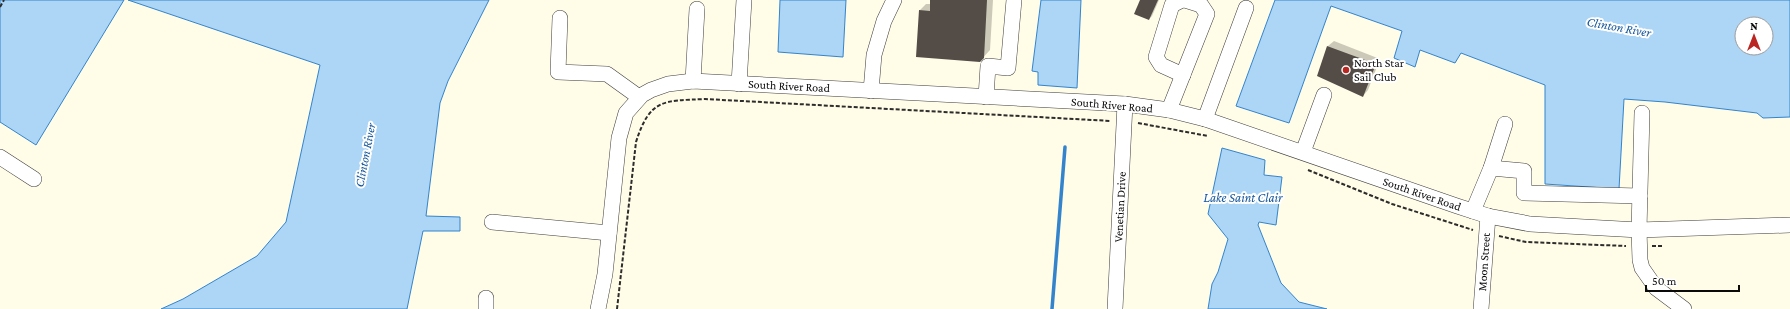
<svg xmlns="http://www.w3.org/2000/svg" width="1790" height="309" font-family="'Crimson Pro',serif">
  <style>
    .water { fill: #acd5f6; stroke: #3384cd; fill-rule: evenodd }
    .shadow { fill: #0003 }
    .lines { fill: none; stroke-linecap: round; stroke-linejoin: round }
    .stream { stroke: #3384cd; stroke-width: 3.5 }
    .building { fill: #534c47 }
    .minor-casing { stroke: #3d3d3d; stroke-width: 16 }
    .path { stroke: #2c2c2c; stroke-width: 2; stroke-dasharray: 4 2; stroke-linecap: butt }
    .minor { stroke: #fff; stroke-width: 15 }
    .poi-dot { fill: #ba2723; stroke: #fff; stroke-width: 1.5 }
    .labels { text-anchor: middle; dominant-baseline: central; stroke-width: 4; stroke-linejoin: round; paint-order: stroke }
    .poi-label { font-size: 12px; fill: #0a0a0a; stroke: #fff; text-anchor: start }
    .street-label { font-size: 12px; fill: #0a0a0a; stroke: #fff }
    .water-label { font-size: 13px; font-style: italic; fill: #14569b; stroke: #fff }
  </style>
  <rect width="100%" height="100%" fill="#fffce7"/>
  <g class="water">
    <polygon points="0,0 124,0 36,145 0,122"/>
    <polygon points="128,0 489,0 448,81 440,103 426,216 460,217 460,231 423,231 407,309 161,309 183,299 257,256 286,222 320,65"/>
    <polygon points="780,0 846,0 843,57 778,52"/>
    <polygon points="1041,0 1081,0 1077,88 1038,85 1038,72 1032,71"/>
    <path d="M1275 0H1790V117L1763 118 1757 113 1665 102 1624 99 1619 189 1545 184V85L1461 53 1455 63 1420 50 1415 67 1394 58 1402 31 1331 6 1289 123 1236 106ZM1742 24H1766V48H1742Z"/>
    <polygon points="1222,148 1265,160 1264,175 1282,177 1276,225 1259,222 1258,225 1281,283 1299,302 1327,309 1208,309 1212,284 1218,272 1228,239 1208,214"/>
  </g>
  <g class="shadow">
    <polygon points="931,0 993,0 990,50 980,61 920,10 926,4 931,4"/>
    <polygon points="1141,0 1159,0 1152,16 1149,19"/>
    <polygon points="1334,41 1380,59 1368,90 1363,96 1319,76 1328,46"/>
  </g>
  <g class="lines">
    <polyline class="stream" points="1052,309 1065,147"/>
  </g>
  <g class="building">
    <polygon points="930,0 987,0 984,58 980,62 916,57 919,10 930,11"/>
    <polygon points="1140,0 1158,0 1149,20 1134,14"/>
    <polygon points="1327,46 1376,64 1363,97 1317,76"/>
  </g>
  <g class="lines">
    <g class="minor-casing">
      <g id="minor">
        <polyline points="1182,0 1172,5 1156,57 1161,65 1183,75"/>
        <polyline points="560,18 558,72 607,74 639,97"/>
        <polyline points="693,81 697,9"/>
        <polyline points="739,84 744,0"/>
        <polyline points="871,91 874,55 884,21 894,0"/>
        <polyline points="986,97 988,66 1008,68 1014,0"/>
        <polyline points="1169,110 1207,14 1201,5 1185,0"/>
        <polyline points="1642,113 1639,230 1640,260 1642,268 1656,288 1684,309"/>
        <polyline points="1205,119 1246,8"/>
        <polyline points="1303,152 1324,95"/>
        <polyline points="0,157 34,179"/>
        <polyline points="1491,168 1505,124"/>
        <polyline points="1473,211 1491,168 1524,171 1524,193 1640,196"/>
        <polyline points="492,222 609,233"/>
        <polyline points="486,309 486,298"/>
        <polyline points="598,309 605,274 619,138 626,113 642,95 651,90 668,84 693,81 1125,104 1169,110 1205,119 1457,206 1488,216 1530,224 1639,230 1790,225"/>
        <polyline points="1115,309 1125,104"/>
        <polyline points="1481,309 1488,216"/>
      </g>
    </g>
    <g class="path">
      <polyline points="0,7 4,0"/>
      <polyline points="1138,123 1208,136"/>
      <polyline points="1308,170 1392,204 1473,230"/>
      <polyline points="1499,236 1526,242 1626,246"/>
      <polyline points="1652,246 1663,246"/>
      <path d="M617 309 636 142C650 98 664 101 705 99L1111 121"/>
    </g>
    <use href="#minor" class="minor"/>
  </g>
  <circle class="poi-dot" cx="1346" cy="70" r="4"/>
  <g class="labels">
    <g class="poi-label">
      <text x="1354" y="63">North Star<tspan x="1354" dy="14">Sail Club</tspan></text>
    </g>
    <g class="street-label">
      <text transform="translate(789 86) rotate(3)">South River Road</text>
      <text transform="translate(1112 105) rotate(5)">South River Road</text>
      <text transform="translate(1422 194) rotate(19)">South River Road</text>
      <text transform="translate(1120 207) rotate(-87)">Venetian Drive</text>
      <text transform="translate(1484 262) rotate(-86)">Moon Street</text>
    </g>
    <g class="water-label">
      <text transform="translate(1619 27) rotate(10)">Clinton River</text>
      <text transform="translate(365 155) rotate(-79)">Clinton River</text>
      <text x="1243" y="197">Lake Saint Clair</text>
    </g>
  </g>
  <g transform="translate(1754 36)"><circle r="19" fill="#ffffff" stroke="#9d9d9d"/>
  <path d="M0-3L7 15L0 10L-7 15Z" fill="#ba2723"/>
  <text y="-6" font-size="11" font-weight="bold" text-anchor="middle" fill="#0a0a0a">N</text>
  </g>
  <path d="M1646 285v6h93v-6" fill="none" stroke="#0a0a0a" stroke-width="2"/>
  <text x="1652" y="285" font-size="12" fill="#0a0a0a" stroke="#ffffff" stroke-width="3" paint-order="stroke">50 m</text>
</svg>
